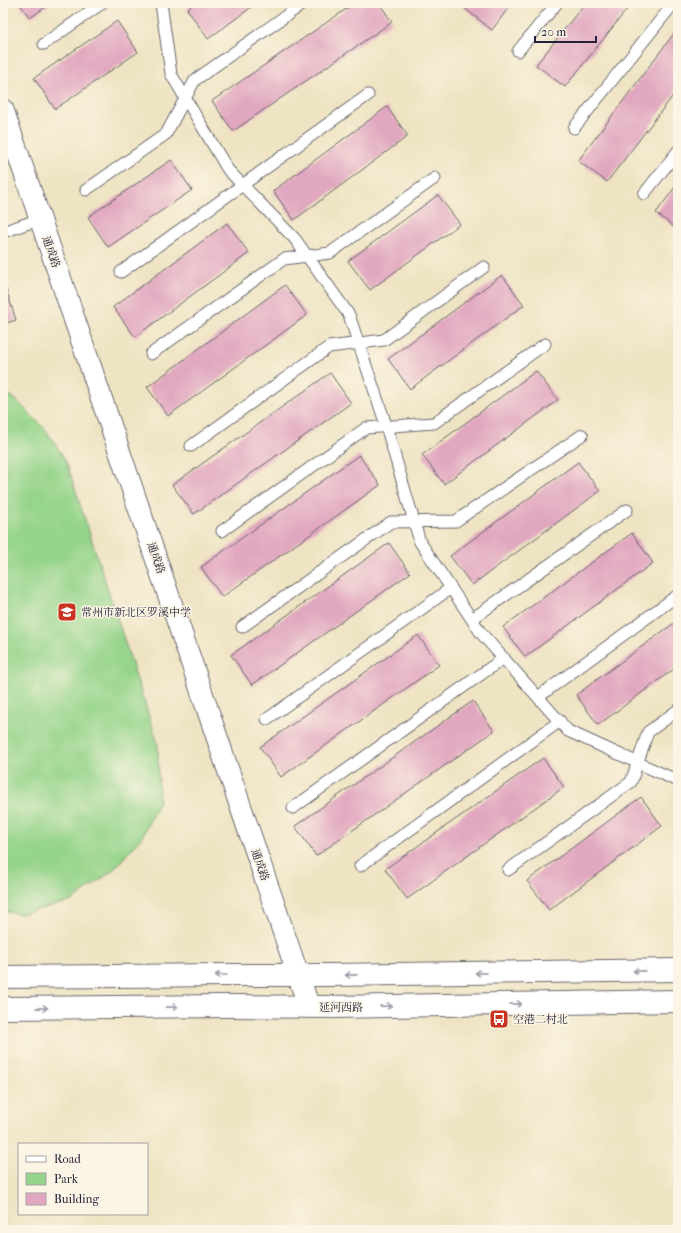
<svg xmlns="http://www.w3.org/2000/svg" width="681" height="1233" font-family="'IM FELL French Canon','Noto Serif SC',serif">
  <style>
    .green { fill: #95d48a; stroke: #5c7b62 }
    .building { fill: #e1a7c0 }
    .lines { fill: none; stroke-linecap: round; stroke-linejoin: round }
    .service-casing { stroke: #69666a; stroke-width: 13 }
    .minor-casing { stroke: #69666a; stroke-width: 23 }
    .tertiary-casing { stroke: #69666a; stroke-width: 24 }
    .service { stroke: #fff; stroke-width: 11 }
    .minor { stroke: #fff; stroke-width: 21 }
    .tertiary { stroke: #fff; stroke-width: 22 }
    .oneway { stroke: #9c9ca7 }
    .labels { text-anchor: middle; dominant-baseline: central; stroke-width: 3; stroke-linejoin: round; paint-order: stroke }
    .street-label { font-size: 11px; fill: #22223b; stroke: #fcf5e5 }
    .poi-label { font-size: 11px; fill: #22223b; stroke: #fcf5e5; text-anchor: start }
  </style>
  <rect width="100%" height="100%" fill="#fcf5e5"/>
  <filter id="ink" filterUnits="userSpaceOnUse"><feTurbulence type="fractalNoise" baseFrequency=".025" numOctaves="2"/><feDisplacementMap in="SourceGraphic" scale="8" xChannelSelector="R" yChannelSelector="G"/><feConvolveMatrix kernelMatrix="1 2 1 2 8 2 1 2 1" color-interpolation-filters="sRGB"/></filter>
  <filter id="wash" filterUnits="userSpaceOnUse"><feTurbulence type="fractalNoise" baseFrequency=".012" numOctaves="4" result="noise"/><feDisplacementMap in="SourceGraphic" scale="16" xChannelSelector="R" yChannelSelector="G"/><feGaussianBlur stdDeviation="0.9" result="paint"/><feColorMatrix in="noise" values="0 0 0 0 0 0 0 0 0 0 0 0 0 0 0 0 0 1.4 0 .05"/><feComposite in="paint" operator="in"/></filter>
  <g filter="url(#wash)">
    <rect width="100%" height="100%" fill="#eee3c2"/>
    <polygon class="green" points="3,392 14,398 46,430 66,461 158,744 159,801 142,837 113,870 72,901 20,914 3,911"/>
    <g id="blocks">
      <g class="building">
        <polygon points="19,3 51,3 30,18"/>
        <polygon points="195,3 257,3 208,39 187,9"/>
        <polygon points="355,3 379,3 392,22 233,131 212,101"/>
        <polygon points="466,3 512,3 492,30 463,7"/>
        <polygon points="585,3 632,3 565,87 536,65"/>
        <polygon points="117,21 138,52 55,109 34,78"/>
        <polygon points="678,28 678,89 607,182 578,161"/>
        <polygon points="387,107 408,136 294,220 273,191"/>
        <polygon points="171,160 192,190 108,247 88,217"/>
        <polygon points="678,183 678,230 656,213"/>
        <polygon points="438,195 460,224 370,290 348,261"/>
        <polygon points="227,223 249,253 135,337 113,307"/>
        <polygon points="502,275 524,305 410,389 388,359"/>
        <polygon points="3,280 16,320 3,324"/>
        <polygon points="285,285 307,315 168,416 147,387"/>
        <polygon points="536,371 558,400 444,484 422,455"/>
        <polygon points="330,373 351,403 194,514 172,485"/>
        <polygon points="359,455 380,485 222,597 201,567"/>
        <polygon points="578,462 600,491 472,585 450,556"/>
        <polygon points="632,533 653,563 525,657 503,627"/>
        <polygon points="389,543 410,573 252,685 231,655"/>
        <polygon points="678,620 678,666 598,725 576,695"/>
        <polygon points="418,635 439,665 281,777 260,747"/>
        <polygon points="473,701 494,731 316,856 295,826"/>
        <polygon points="678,727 678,737 673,730"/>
        <polygon points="543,758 564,787 407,899 385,869"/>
        <polygon points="641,797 662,826 549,910 527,881"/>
      </g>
    </g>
  </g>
  <g filter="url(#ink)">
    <use href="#blocks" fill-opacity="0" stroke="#69666a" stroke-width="1"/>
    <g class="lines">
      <g class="service-casing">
        <g id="service">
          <polyline points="161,3 171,74 228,170 295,239 349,315 384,419 420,542 481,633 568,731 678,781"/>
          <polyline points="44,44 102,3"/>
          <polyline points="518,51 557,3"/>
          <polyline points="574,128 674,3"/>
          <polyline points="86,190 166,134 195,80 304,3"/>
          <polyline points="644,194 678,151"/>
          <polyline points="3,232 40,219"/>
          <polyline points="121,272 368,95"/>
          <polyline points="151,354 284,259 330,253 435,178"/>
          <polyline points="191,446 329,347 384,340 484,267"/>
          <polyline points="222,531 366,428 434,423 545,344"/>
          <polyline points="472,619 627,510"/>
          <polyline points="242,627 391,522 456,521 582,435"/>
          <polyline points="538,697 678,595"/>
          <polyline points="267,719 451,588"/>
          <polyline points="293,808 504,658"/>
          <polyline points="360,866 560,721"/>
          <polyline points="508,870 631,782 648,732 678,710"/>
        </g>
      </g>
      <g class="minor-casing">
        <polyline id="minor" points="3,110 309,1007"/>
      </g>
      <g class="tertiary-casing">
        <g id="tertiary">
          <polyline points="3,977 226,975 332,975 678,970"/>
          <polyline points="3,1008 228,1006 332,1007 678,1001"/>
        </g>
      </g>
      <use href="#service" class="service"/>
      <use href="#minor" class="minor"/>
      <use href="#tertiary" class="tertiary"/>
    </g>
    <defs><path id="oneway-shaft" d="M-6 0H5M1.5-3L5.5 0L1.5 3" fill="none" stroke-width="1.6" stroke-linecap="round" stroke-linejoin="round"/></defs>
    <g class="oneway">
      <use href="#oneway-shaft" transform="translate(639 971) rotate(179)"/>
      <use href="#oneway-shaft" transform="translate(481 973) rotate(179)"/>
      <use href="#oneway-shaft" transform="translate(221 975) rotate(180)"/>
      <use href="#oneway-shaft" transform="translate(351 975) rotate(179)"/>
      <use href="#oneway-shaft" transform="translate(516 1004) rotate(-1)"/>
      <use href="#oneway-shaft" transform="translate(386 1006) rotate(-1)"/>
      <use href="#oneway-shaft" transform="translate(172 1007) rotate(-1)"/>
      <use href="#oneway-shaft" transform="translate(42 1008) rotate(-1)"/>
    </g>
  </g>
  <defs>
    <g id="school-square" transform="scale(1)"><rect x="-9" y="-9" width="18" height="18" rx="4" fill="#c8321e" stroke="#fcf5e5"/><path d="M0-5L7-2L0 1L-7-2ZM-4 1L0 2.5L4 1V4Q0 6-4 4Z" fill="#fff"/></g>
    <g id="bus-square" transform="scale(1)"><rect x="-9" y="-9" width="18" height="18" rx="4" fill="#c8321e" stroke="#fcf5e5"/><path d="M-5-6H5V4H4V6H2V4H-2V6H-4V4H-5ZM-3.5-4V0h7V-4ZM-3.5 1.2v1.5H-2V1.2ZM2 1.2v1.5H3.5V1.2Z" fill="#fff"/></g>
  </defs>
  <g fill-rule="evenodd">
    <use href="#school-square" x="67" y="612"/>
    <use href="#bus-square" x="499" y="1019"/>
  </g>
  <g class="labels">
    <g class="street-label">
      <text transform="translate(51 252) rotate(71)">通成路</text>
      <text transform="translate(156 558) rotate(71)">通成路</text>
      <text transform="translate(260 865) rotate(71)">通成路</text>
      <text x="341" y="1007">延河西路</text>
    </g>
    <g class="poi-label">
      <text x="81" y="612">常州市新北区罗溪中学</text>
      <text x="513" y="1019">空港二村北</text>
    </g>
  </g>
  <rect width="681" height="1233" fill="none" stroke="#fcf5e5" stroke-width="16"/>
  <rect x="18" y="1143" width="130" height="72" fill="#fcf5e5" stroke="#a5a1a1"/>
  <rect x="26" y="1156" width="20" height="6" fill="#ffffff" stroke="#a5a1a1"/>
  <text x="54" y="1163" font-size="12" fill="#22223b">Road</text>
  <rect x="26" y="1173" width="20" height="12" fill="#95d48a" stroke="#a5a1a1"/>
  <text x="54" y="1183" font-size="12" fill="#22223b">Park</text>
  <rect x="26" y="1193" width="20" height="12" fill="#e1a7c0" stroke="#a5a1a1"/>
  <text x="54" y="1203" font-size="12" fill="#22223b">Building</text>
  <path d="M535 36v6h61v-6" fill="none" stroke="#22223b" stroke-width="2"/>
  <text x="541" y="36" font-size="12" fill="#22223b" stroke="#fcf5e5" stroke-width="3" paint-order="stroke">20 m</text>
</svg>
